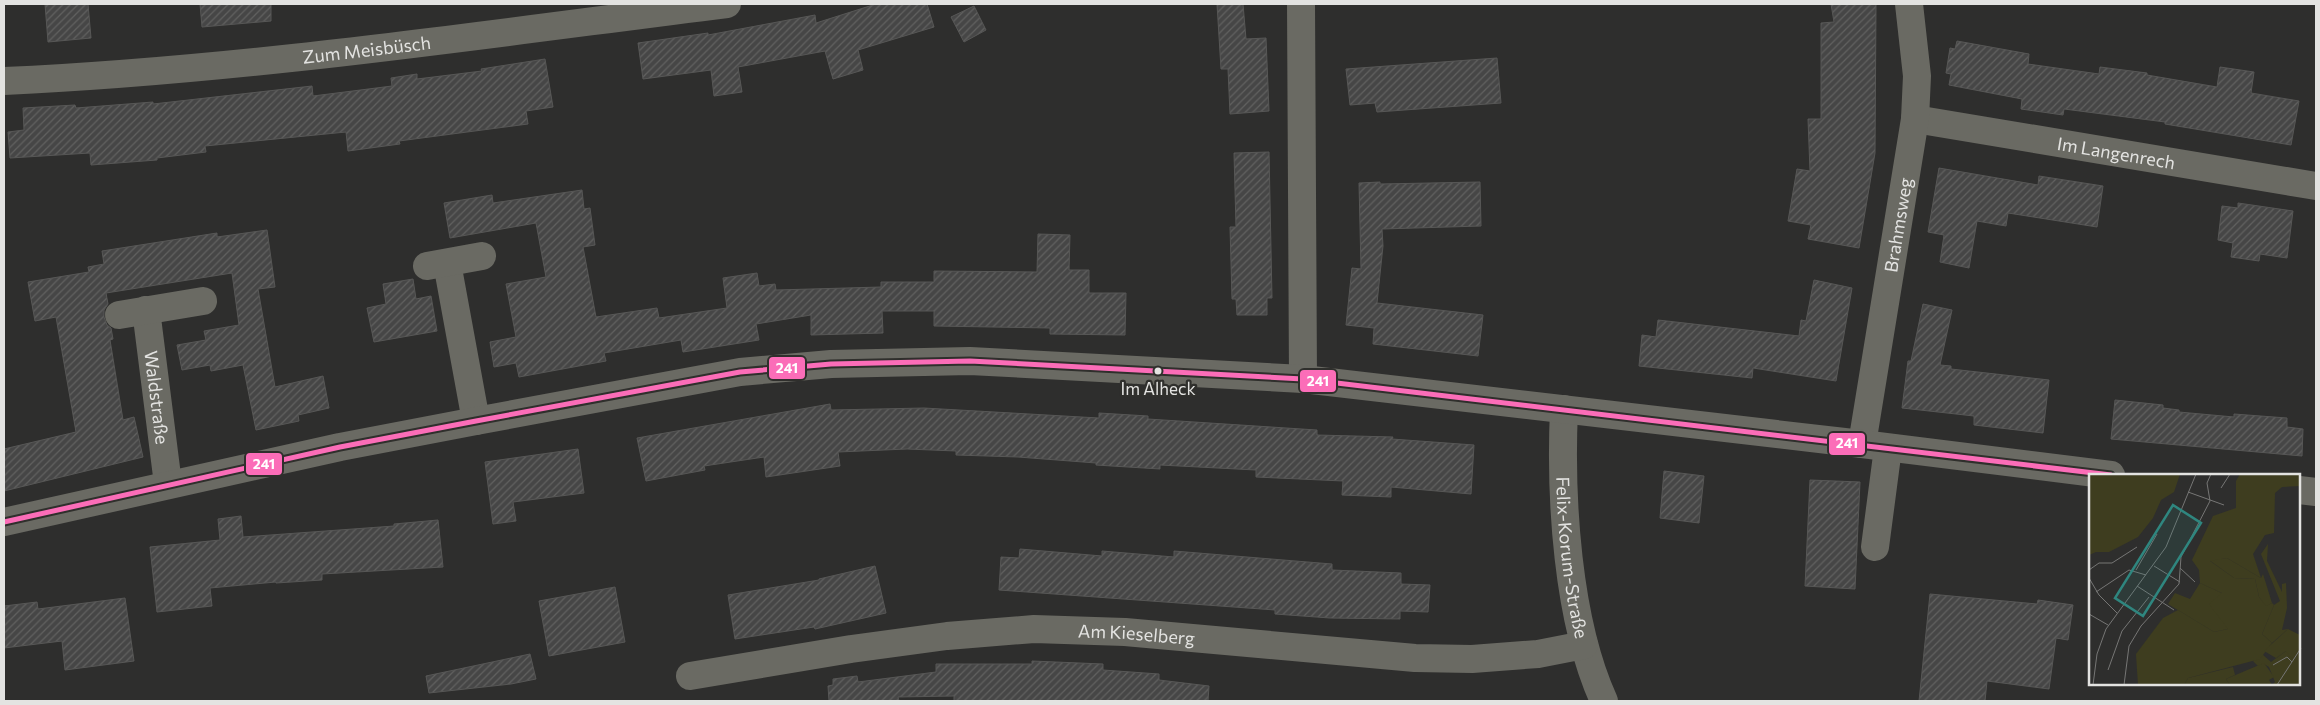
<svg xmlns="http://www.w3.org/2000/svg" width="2320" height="705" font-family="Commissioner,sans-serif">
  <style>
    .building { fill: url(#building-hatch); stroke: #575756 }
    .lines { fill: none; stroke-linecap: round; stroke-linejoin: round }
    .minor { stroke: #6a6a63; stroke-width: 28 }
    .bus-1-casing { stroke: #2f2f2c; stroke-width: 9 }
    .bus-1 { stroke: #fb6db8; stroke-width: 5 }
    .bus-dot { fill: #e3e3e1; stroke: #2f2f2c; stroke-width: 2 }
    .labels { text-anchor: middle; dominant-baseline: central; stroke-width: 4.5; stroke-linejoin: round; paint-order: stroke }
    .bus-label { font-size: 17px; fill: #e3e3e1; stroke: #2f2f2c }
    .street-label { font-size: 18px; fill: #e3e3e1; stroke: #2f2f2c }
    .inset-road { fill: none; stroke: #767675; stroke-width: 1 }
    .view { fill: #2f867f; fill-opacity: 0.15; stroke: #2f867f; stroke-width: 2.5 }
    .inset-edge { fill: none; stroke: #e3e3e1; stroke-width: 2.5 }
    .line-badge { stroke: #2f2f2c; stroke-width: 2 }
    .badge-label { font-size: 14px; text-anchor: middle; font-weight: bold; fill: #fff }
  </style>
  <defs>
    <pattern id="building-hatch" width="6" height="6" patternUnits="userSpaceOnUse" patternTransform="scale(1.25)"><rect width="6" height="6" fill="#464646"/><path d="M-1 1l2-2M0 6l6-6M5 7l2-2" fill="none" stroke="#616160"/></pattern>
  </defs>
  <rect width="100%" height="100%" fill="#2e2e2d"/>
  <g class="building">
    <polygon points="45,4 88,4 91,38 48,42"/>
    <polygon points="200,4 271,4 271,21 202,27"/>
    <polygon points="876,4 927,4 934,27 858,50 863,70 833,79 825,51 738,67 742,92 714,96 711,70 643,79 638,43 708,33 708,35 815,15 816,23"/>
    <polygon points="1217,4 1243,4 1246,39 1266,38 1269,111 1230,114 1228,69 1221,69"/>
    <polygon points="1831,4 1876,4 1875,153 1859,248 1808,239 1811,225 1788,221 1797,169 1810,171 1808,119 1821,119 1821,23 1834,22"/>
    <polygon points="974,6 986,30 964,42 951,17"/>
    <polygon points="1957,41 2029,54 2028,64 2099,74 2100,67 2147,73 2147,75 2217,87 2220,67 2254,72 2251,93 2299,101 2291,145 2165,124 2165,122 2064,109 2063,115 2021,109 2022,99 1949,85 1951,74 1946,73 1950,48 1955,49"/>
    <polygon points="1497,58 1501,103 1377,112 1375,103 1350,105 1346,69"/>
    <polygon points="545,59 553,107 526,111 528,124 399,141 400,144 348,151 346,132 205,146 206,152 157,158 157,160 91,165 90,153 10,158 8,132 24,130 23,108 75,105 76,108 153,102 153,104 312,86 313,96 392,86 391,78 417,74 417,79 482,71 481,69"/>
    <polygon points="1269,152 1272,298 1267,298 1267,315 1237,315 1236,299 1232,299 1230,227 1236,227 1234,153"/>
    <polygon points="1939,168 2038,185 2039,176 2103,186 2097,227 2008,213 2006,226 1977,221 1969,268 1940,262 1944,235 1928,232"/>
    <polygon points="1380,182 1380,184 1480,182 1481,226 1382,229 1383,246 1377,303 1483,315 1478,356 1373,344 1374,328 1346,325 1352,268 1361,269 1359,183"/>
    <polygon points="582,190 584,209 590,208 595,245 583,247 596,317 657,308 659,318 727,308 723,278 757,273 759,286 775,284 776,290 881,287 881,282 934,282 934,271 1037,272 1038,234 1070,235 1069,270 1089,270 1089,293 1126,293 1125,335 1050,334 1050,328 934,326 934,311 882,311 883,333 811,335 811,315 756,324 759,340 683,352 681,340 604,353 606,361 519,377 516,363 494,367 490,342 516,337 506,284 546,277 536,223 450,238 444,203 492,195 493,203"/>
    <polygon points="2238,203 2293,211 2287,258 2260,254 2259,261 2231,257 2233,243 2218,240 2222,206 2238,208"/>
    <polygon points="267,230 275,287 258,289 275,387 323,376 329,408 298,415 299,421 256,430 243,365 211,371 210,365 182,370 177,345 206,340 204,331 239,325 232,273 106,293 108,304 104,310 104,317 107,325 111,328 113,339 110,340 123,420 134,417 143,457 4,491 4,449 76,432 56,317 35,321 28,282 89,272 88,267 104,264 102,251 217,233 217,237"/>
    <polygon points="413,279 416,299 431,296 437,331 374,342 367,308 386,304 383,284"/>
    <polygon points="1814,280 1852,288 1836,381 1753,368 1752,378 1639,366 1642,335 1656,337 1658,320 1799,336 1801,320 1806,321"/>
    <polygon points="1923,304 1952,310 1940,365 1951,366 1951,369 2049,380 2043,433 1974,425 1974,416 1902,408 1908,361 1911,361"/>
    <polygon points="2115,400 2163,405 2163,408 2179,410 2179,412 2234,417 2234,414 2287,418 2287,427 2303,429 2302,456 2111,439"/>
    <polygon points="830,404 831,410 924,408 1099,418 1099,413 1148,416 1148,419 1317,430 1317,435 1393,437 1392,439 1474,445 1471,494 1391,487 1391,497 1342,495 1343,481 1256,477 1256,470 1160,465 1160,469 1096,465 1096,463 1018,457 956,455 956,451 907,449 838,452 840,466 766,477 764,457 704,466 705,470 646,481 637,438"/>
    <polygon points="578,449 584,493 513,502 516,521 493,524 485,462"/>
    <polygon points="1664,471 1704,476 1699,523 1660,518"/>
    <polygon points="1810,480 1860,482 1855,589 1805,586"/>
    <polygon points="241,516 243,537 394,526 394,524 438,520 443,567 322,574 322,580 276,583 276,582 210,588 212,606 157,612 150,547 220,540 218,519"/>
    <polygon points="1020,549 1102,556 1102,551 1174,557 1174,551 1332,564 1332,570 1401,573 1401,584 1430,585 1428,612 1400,611 1400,619 1330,618 1275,614 1275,610 999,590 1001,557 1019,558"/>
    <polygon points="875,566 886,613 815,629 814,627 735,639 728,595 819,580 819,579"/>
    <polygon points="615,587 625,642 549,656 539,601"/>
    <polygon points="1930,594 2037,604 2038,600 2073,605 2068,640 2056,638 2049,689 1987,681 1985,701 1919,701"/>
    <polygon points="125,598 134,661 65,670 62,641 4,648 4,606 37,602 38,609"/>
    <polygon points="530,654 536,679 511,684 429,693 426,676"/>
    <polygon points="1032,661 1103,664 1103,670 1159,674 1159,680 1209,686 1208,701 954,701 954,696 898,697 899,701 829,701 828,686 833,685 833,679 857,676 858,682 936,672 936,664 1032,664"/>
  </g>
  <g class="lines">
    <g class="minor">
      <polyline points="1301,4 1303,379"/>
      <path id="s1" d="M4 81C246 70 487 34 727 4"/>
      <path id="s2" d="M1915 119 2316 186"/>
      <polyline points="447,263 476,421"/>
      <polyline points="427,266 482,256"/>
      <path id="s3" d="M146 310 168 484"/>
      <polyline points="119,315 203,301"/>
      <path id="s4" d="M1564 409C1560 498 1567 620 1604 701"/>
      <path id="s5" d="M1862 444 1915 119 1917 76 1909 4"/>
      <polyline points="2299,490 2316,492"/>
      <polyline points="4,522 340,447 476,421 740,372 831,364 970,361 1303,379 1862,444 2111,475"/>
      <polyline points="1875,547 1888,448"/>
      <path id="s6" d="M690 676 851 649 947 636 1034 629 1125 632 1415 658 1472 659 1538 654 1584 645"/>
    </g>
    <g class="bus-1-casing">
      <polyline id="bus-1" points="4,522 340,447 476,421 740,372 831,364 970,361 1303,379 2111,475"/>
    </g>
    <use href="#bus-1" class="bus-1"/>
  </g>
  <circle class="bus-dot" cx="1158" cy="371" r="4.5"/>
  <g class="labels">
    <g class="bus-label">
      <text x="1158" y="388">Im Alheck</text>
    </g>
    <g class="street-label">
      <text stroke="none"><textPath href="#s1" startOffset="364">Zum Meisbüsch</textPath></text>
      <text stroke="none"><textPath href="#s2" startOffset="204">Im Langenrech</textPath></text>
      <text stroke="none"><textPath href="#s5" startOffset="222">Brahmsweg</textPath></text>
      <text stroke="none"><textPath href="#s3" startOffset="88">Waldstraße</textPath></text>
      <text stroke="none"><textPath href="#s4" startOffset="149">Felix-Korum-Straße</textPath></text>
      <text stroke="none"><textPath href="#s6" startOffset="450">Am Kieselberg</textPath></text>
    </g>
  </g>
  <g transform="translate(2089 474)">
    <rect width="211" height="211" fill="#2e2e2d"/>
    <path d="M179 70 178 87 193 118V110L197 109 198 134 193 156 199 155 183 169 173 160 185 131 191 127 172 80ZM138 84 172 104 174 100 183 129 177 133 170 123 166 105 145 104 120 86ZM111 109 133 119 139 155 125 158 79 130 86 119 101 125ZM211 173V211H183L186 208 180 193 175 190 169 192 164 187 173 180 182 188 197 177ZM144 193 146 201 137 205 141 211H95L99 204Z" fill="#3e3d1f"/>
    <path d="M0 0H91L85 18 72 26 64 44 49 63 20 78H7L0 81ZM151 0H211V12L193 13 186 19 185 59 176 61 164 80 172 104 138 84 121 87 145 104 166 105 170 123 177 132 183 129 185 131 173 160 183 169 171 185 99 204 95 211H49L47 180 74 144 89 136 125 158 139 155 120 130 133 119 111 109 110 96 103 86 124 42 147 34V7Z" fill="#3e3d1f"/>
    <path d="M199 155 211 161V173L203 185 197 177 187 184 175 177ZM175 189 185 203 180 206 183 211H141L137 205Z" fill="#3e3d1f"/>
    <path class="inset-road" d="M132 14 141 0M99 18 135 31M65 92 91 108M91 94 106 108M0 96 10 89H23L48 73M47 96 68 60M0 104 10 121 28 139M48 112 85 136M7 118 40 96 57 101M0 140 19 151M184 191 198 183 203 188M19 196 33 157 60 123M4 211 8 180 17 155 77 73 107 0M35 211 40 172 52 152 90 110 92 83 121 27 118 9 122 0M188 211 212 174"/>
    <path class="view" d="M84 31 112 49 54 142 26 124Z"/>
    <rect width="211" height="211" class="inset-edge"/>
  </g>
  <g class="line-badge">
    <rect x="768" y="356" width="38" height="24" rx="5" fill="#fb6db8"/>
    <rect x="1299" y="369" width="38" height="24" rx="5" fill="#fb6db8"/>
    <rect x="1828" y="432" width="38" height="24" rx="5" fill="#fb6db8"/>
    <rect x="245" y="452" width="38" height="24" rx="5" fill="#fb6db8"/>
  </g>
  <g class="badge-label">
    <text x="787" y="373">241</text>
    <text x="1318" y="386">241</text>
    <text x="1847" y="448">241</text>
    <text x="264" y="469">241</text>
  </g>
  <rect width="2320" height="705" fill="none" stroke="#e3e3e1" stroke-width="10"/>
</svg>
